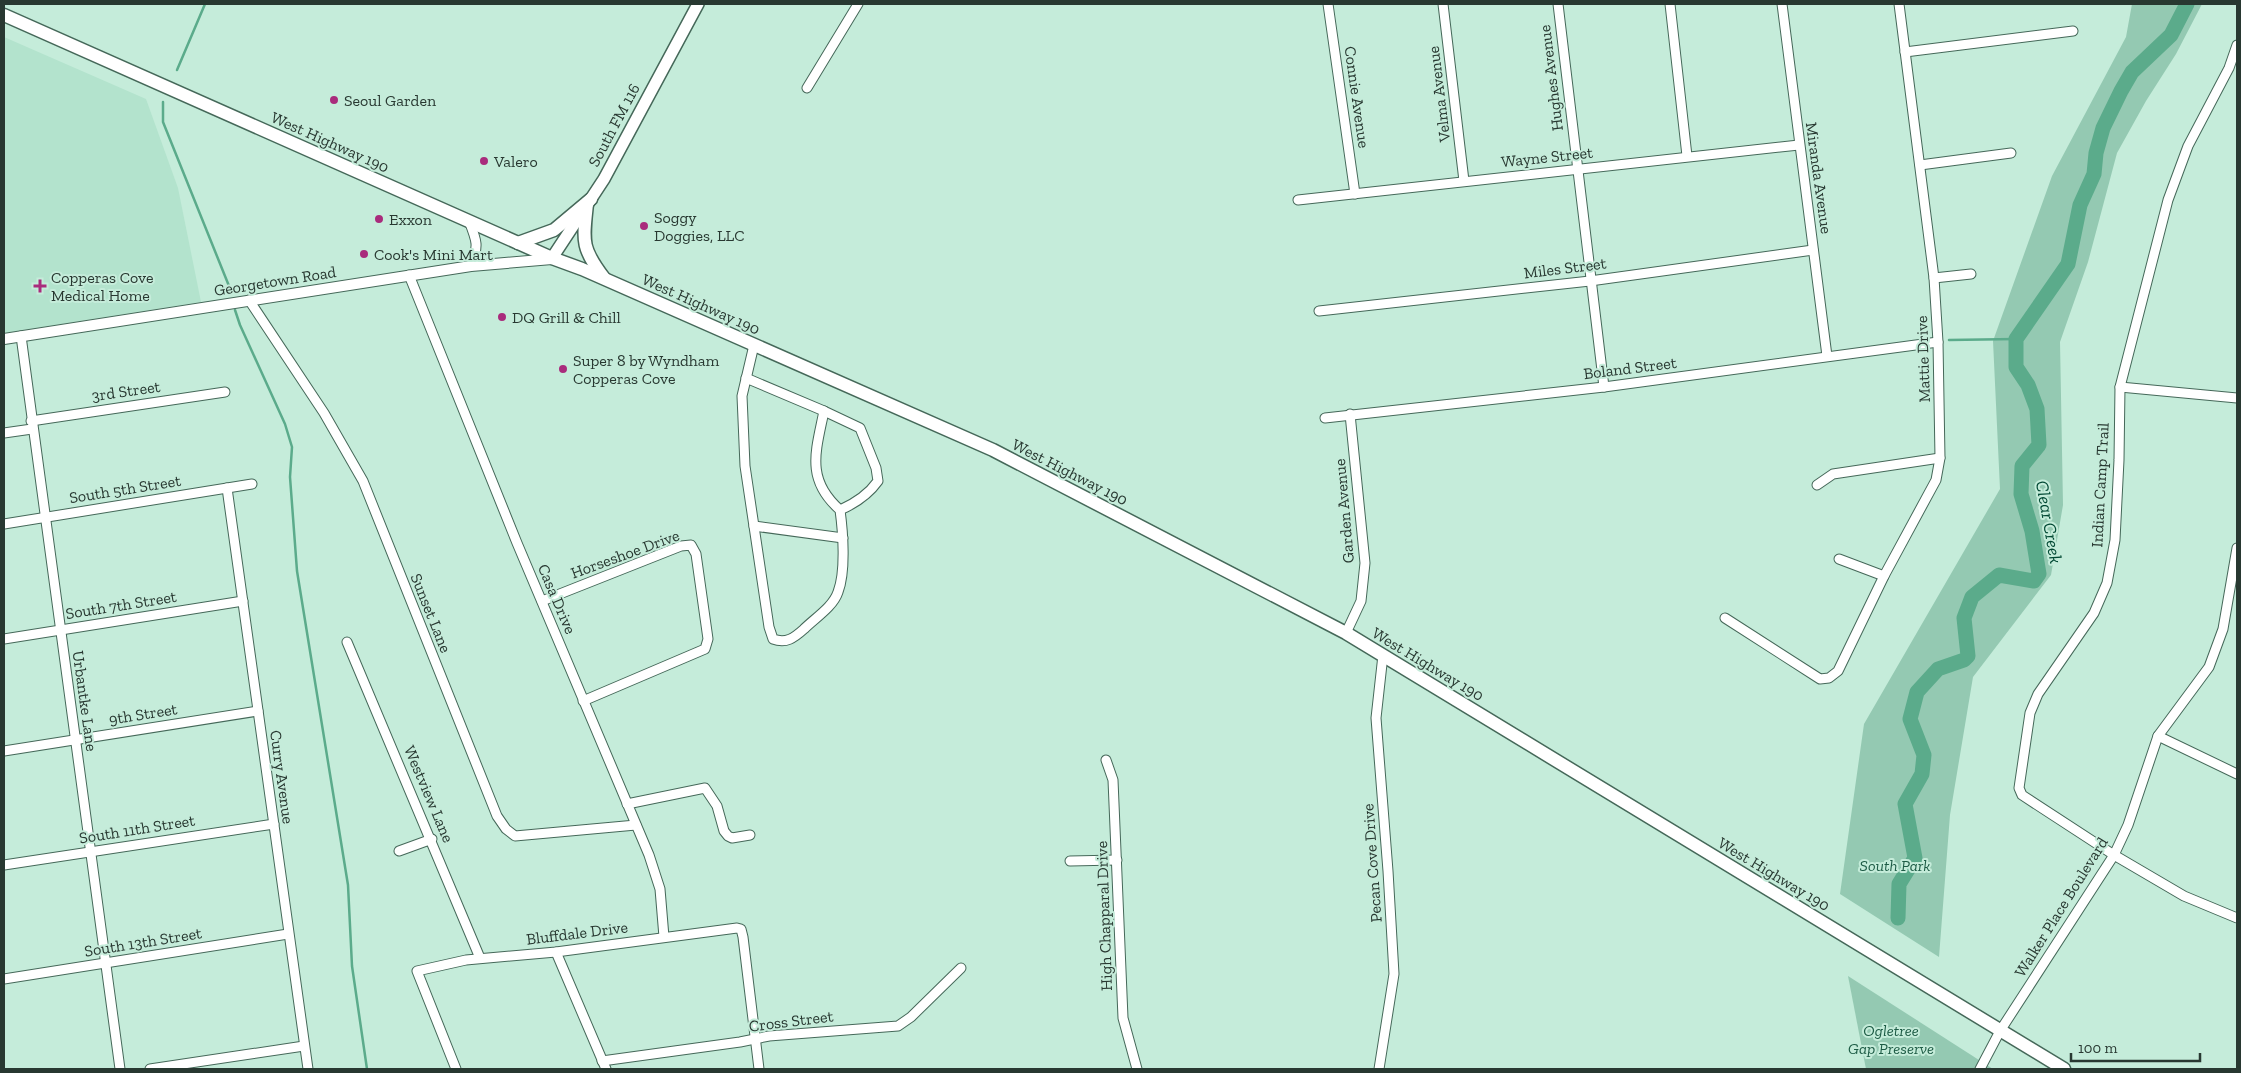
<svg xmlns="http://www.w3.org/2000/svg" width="2241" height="1073" font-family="'Zilla Slab',serif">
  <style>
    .built { fill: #b3e3cd }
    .green { fill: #94c9b2 }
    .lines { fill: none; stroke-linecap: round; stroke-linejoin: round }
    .stream { stroke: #5bab8b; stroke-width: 2.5 }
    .river { stroke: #5bab8b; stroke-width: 15 }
    .minor-casing { stroke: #456859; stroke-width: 11 }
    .tertiary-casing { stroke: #456859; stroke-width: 12 }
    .secondary-casing { stroke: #456859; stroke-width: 14 }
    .primary-casing { stroke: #456859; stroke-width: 15 }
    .minor { stroke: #fff; stroke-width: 9 }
    .tertiary { stroke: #fff; stroke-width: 10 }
    .secondary { stroke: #fff; stroke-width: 11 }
    .primary { stroke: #fff; stroke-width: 12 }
    .poi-dot { fill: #a92b7c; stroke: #c5ecda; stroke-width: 2 }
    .labels { text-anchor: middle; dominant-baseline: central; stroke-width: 4; stroke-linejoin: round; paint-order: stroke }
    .street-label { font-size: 16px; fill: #283831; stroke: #c5ecda }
    .poi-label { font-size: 16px; fill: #283831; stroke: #c5ecda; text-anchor: start }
    .park-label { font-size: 16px; font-style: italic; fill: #1d5b45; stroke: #c5ecda }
    .water-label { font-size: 18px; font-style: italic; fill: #014833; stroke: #c5ecda }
  </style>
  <rect width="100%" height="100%" fill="#c5ecda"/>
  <polygon class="built" points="4,37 146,99 178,188 201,302 4,333"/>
  <g class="green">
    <polygon points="2132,4 2202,4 2176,54 2146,101 2117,153 2088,262 2060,342 2063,505 2051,575 1973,677 1950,815 1939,957 1840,894 1864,724 2000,489 1993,341 2052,176 2126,37"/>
    <polygon points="1848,976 1993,1069 1866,1069"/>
  </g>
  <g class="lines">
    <g class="stream">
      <polyline points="177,70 205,4"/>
      <polyline points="163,102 163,122 229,286"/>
      <polyline points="235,310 240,325 285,424 292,447 290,477 297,571 348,885 352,966 367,1069"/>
      <polyline points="1949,340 2016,339"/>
    </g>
    <polyline class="river" points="1898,918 1899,884 1915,858 1905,804 1922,774 1924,755 1910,719 1917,692 1938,669 1964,660 1968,656 1964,618 1972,597 1999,575 2034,581 2039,574 2032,531 2021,494 2022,466 2039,445 2037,409 2028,385 2016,367 2016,339 2068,264 2080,205 2094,174 2096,153 2103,128 2121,91 2132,72 2171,35 2187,4"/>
    <g class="minor-casing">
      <g id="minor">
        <polyline points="1328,4 1355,194"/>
        <polyline points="1443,4 1464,181"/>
        <polyline points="1558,4 1604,387"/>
        <polyline points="1670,4 1687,156"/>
        <polyline points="1782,4 1827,356"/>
        <polyline points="2237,45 2229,68 2188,146 2168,200 2120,387 2119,460 2115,540 2107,583 2094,613 2038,694 2030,713 2019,788 2022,795 2114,855 2184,896 2237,918"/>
        <polyline points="1905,52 2073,31"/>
        <polyline points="807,88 858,4"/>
        <polyline points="1920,165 2011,153"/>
        <polyline points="1298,200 1799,145"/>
        <path d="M469 221C477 241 479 246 471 266"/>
        <polyline points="409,275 517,543 649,855 660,889 664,937"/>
        <polyline points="1934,278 1971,274"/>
        <polyline points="249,300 324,413 363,481 497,816 506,829 515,836 636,825"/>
        <polyline points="1319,311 1590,281 1813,250"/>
        <polyline points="21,336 120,1069"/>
        <path d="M754 345 742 396 745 466 769 627 773 639C786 644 794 638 804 629 815 618 833 607 838 592 846 571 843 532 840 510 805 479 816 451 824 411"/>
        <path d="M746 378 824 411 860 428 876 468 878 481C868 495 856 503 840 510"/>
        <polyline points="2120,387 2237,398"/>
        <polyline points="1325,418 1604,387 1938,342"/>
        <polyline points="31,421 225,392"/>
        <polyline points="4,433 32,429"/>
        <polyline points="1817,485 1833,474 1940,458"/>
        <polyline points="227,488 308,1069"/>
        <polyline points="4,524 252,484"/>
        <polyline points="754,526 843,538"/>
        <polyline points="1839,559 1884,576"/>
        <polyline points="542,601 681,546 691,545 696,554 708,639 705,649 583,701"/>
        <polyline points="1725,618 1820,679 1829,678 1838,671 1884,576 1936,480 1940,458 1938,342 1934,278 1899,4"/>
        <polyline points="1346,633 1361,601 1365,563 1350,414"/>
        <polyline points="4,639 243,601"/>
        <polyline points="347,642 480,958"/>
        <polyline points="2158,736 2237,774"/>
        <polyline points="4,751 258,711"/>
        <polyline points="1106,760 1113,780 1123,1018 1137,1069"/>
        <polyline points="627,804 705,788 717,806 724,831 728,836 732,838 750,835"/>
        <polyline points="399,851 432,839"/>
        <polyline points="1070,861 1117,860"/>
        <polyline points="4,865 274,824"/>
        <polyline points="556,952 606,1069"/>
        <polyline points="4,979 288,934"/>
        <polyline points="602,1061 740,1042 769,1036 898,1026 911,1017 961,968"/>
        <polyline points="150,1069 304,1046"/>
        <polyline points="456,1069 417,971 466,960 556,952 737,928 741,929 743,937 759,1069"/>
        <polyline points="1379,1069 1394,974 1388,871 1376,718 1383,655"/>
        <polyline points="1980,1069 2000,1031 2114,855 2128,825 2158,736 2209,667 2223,629 2237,548"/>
      </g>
    </g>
    <g class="tertiary-casing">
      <polyline id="tertiary" points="4,339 471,266 552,259"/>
    </g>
    <g class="secondary-casing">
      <polyline id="secondary" points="552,258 604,179 698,4"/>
    </g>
    <g class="primary-casing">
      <g id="primary">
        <polyline points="4,15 552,258 582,269 993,450 1346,633 2064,1069"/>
        <path d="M587 204C583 241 581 248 604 278"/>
        <polyline points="518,243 554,230 591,199"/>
      </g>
    </g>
    <use href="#minor" class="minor"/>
    <use href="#tertiary" class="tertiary"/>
    <use href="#secondary" class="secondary"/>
    <use href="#primary" class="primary"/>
  </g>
  <g class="poi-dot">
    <circle cx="334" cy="100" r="5"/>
    <circle cx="484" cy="161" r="5"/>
    <circle cx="379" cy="219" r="5"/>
    <circle cx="644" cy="226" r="5"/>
    <circle cx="364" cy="254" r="5"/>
    <path d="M37.5 278.5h5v5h5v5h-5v5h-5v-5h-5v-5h5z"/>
    <circle cx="502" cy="317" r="5"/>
    <circle cx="563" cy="369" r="5"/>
  </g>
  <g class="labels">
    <g class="street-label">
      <text transform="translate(1551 78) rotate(-97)">Hughes Avenue</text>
      <text transform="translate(1439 94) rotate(-97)">Velma Avenue</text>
      <text transform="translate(1357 97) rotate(82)">Connie Avenue</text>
      <text transform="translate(614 125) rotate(-62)">South FM 116</text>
      <text transform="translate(330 142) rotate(24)">West Highway 190</text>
      <text transform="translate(1547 157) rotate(-6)">Wayne Street</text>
      <text transform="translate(1819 178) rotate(82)">Miranda Avenue</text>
      <text transform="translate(1565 268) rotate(-7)">Miles Street</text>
      <text transform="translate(275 281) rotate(-9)">Georgetown Road</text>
      <text transform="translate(701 304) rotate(24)">West Highway 190</text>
      <text transform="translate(1923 359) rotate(-92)">Mattie Drive</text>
      <text transform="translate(1630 368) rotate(-7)">Boland Street</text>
      <text transform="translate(126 391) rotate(-8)">3rd Street</text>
      <text transform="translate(1070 472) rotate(27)">West Highway 190</text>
      <text transform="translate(2100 485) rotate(-87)">Indian Camp Trail</text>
      <text transform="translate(125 489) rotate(-9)">South 5th Street</text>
      <text transform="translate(1344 511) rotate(-95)">Garden Avenue</text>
      <text transform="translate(625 554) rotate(-20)">Horseshoe Drive</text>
      <text transform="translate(557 599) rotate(67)">Casa Drive</text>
      <text transform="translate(121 605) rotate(-9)">South 7th Street</text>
      <text transform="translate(431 613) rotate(68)">Sunset Lane</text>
      <text transform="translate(1428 664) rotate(31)">West Highway 190</text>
      <text transform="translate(85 701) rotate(82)">Urbantke Lane</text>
      <text transform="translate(143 714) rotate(-9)">9th Street</text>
      <text transform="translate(282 777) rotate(82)">Curry Avenue</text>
      <text transform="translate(429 794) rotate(67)">Westview Lane</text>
      <text transform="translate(137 829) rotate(-9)">South 11th Street</text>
      <text transform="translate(1372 863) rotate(-94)">Pecan Cove Drive</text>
      <text transform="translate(1774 874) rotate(31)">West Highway 190</text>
      <text transform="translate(2061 907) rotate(-58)">Walker Place Boulevard</text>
      <text transform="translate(1104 916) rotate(-92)">High Chapparal Drive</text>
      <text transform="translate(577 933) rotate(-7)">Bluffdale Drive</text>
      <text transform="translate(143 942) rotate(-9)">South 13th Street</text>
      <text transform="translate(791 1021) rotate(-7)">Cross Street</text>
    </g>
    <g class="poi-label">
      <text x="344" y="100">Seoul Garden</text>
      <text x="494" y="161">Valero</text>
      <text x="654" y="217">Soggy<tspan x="654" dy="18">Doggies, LLC</tspan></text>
      <text x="389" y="219">Exxon</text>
      <text x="374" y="254">Cook's Mini Mart</text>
      <text x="51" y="277">Copperas Cove<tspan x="51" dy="18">Medical Home</tspan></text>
      <text x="512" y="317">DQ Grill &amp; Chill</text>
      <text x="573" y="360">Super 8 by Wyndham<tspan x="573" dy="18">Copperas Cove</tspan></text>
    </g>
    <g class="park-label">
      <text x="1895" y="865">South Park</text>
      <text x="1891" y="1030">Ogletree<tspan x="1891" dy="18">Gap Preserve</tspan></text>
    </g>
    <g class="water-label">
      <text transform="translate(2049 522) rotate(80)">Clear Creek</text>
    </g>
  </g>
  <rect width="2241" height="1073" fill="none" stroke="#283831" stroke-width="10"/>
  <path d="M2071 1053v8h129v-8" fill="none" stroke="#283831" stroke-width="2.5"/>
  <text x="2078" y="1053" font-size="15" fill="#283831" stroke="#c5ecda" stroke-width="4" paint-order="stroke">100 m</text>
</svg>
